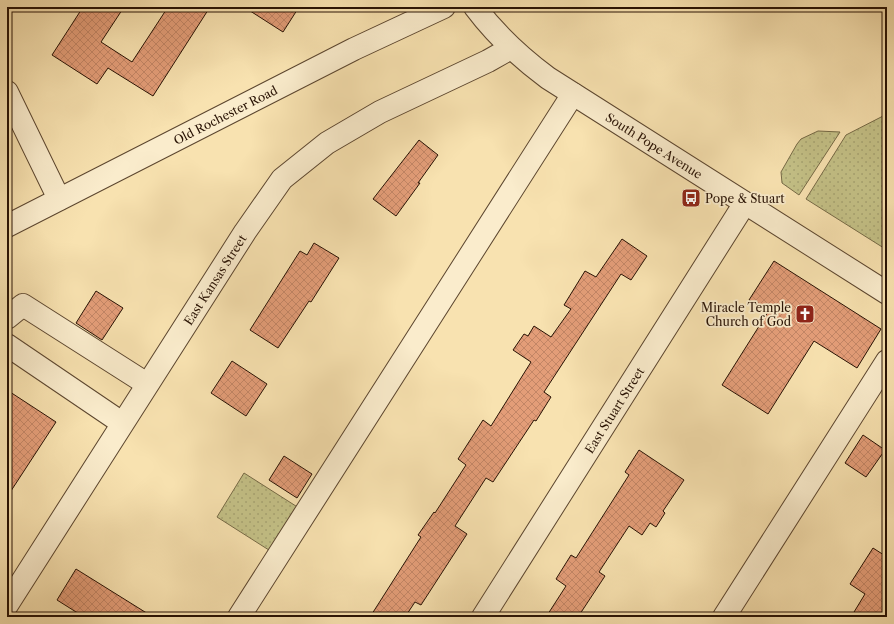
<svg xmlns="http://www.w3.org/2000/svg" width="894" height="624" font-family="'Libre Caslon Text',serif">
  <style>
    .grass { fill: url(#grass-dots); stroke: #766a46 }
    .building { fill: url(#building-cross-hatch); stroke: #281204 }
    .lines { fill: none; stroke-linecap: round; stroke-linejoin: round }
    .minor-casing { stroke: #5c462f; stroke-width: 24 }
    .minor { stroke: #faeccc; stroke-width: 22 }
    .labels { text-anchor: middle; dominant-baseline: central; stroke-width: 3.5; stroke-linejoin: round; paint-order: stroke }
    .street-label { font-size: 12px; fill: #281204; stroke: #faeccc }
    .poi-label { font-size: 12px; fill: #281204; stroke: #faeccc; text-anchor: start }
  </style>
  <defs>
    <pattern id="grass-dots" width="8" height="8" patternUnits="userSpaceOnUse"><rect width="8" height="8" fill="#c4c187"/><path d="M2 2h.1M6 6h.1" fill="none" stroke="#a8a573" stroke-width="1.8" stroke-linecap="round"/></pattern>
    <pattern id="building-cross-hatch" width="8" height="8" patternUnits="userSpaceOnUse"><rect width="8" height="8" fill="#e39d78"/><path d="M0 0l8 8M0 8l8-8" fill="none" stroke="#c38666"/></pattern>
  </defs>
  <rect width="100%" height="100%" fill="#f8e2b0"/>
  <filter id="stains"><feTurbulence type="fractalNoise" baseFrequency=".005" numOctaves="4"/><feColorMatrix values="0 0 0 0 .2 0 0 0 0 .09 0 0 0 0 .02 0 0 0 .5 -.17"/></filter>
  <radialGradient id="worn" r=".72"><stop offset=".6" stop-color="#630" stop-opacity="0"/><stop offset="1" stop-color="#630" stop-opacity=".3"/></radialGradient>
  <g class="grass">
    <polygon points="887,114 887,250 806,199 846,135"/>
    <polygon points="818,131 840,132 799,195 782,183 781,172 797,144 801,139"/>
    <polygon points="244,473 299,508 272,552 217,517"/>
  </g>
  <g class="building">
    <polygon points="83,7 124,7 101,42 132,62 168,7 210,7 153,96 108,68 97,84 52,55"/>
    <polygon points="244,7 299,7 283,32"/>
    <polygon points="419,140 438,155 418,183 420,183 396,216 373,199"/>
    <polygon points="622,239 647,256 631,280 621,274 544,392 551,397 536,421 534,420 493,482 486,478 455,526 467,534 421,605 415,602 405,617 370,617 421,537 418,535 434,512 435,513 466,465 458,459 483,420 491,426 531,362 513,350 524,334 528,336 534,326 551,337 571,309 564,305 585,271 596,277"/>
    <polygon points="314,243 339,258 311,302 309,301 278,348 250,330 300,251 307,255"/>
    <polygon points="774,261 881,329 857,368 814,341 768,414 722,385 768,312 749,300"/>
    <polygon points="96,291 123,308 102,340 76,323"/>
    <polygon points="232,361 267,384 246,416 211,393"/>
    <polygon points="7,390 56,422 7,497"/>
    <polygon points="863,435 885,450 866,477 845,463"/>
    <polygon points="639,450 684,480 663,511 665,513 656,527 650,523 642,535 629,526 599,572 605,576 578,617 546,617 566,586 556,579 571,555 576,558 629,475 625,472"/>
    <polygon points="284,456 312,474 297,498 269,480"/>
    <polygon points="873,548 887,557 887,617 851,617 865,594 850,584"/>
    <polygon points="76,569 153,617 84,617 57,600"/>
  </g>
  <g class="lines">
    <g class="minor-casing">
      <g id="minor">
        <path id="s1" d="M475 7C496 35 521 58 548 78L887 293"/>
        <polyline points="7,92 59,199"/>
        <path id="s2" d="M7 226 354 49 444 7"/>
        <polyline points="7,318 23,305 147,384"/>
        <polyline points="7,345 122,423"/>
        <path id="s3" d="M7 605 245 232 282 179 327 143 380 112 488 61 511 48"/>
        <polyline points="239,617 573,94"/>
        <path id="s4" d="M483 617 745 203"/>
        <polyline points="724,617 887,361"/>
      </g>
    </g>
    <use href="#minor" class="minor"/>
  </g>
  <defs>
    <g id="bus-square" transform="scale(1)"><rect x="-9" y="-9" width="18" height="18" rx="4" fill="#8f2418" stroke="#faeccc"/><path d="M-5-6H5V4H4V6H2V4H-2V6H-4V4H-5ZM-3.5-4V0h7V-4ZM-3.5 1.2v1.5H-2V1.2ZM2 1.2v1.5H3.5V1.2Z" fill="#fff"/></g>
    <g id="church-square" transform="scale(1)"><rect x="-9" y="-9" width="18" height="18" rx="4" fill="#8f2418" stroke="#faeccc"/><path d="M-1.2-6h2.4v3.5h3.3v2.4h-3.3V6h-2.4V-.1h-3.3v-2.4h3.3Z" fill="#fff"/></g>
  </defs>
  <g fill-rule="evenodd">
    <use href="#bus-square" x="691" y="198"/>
    <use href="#church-square" x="805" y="314"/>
  </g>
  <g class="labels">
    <g class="street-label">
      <text stroke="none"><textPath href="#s2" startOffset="245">Old Rochester Road</textPath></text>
      <text stroke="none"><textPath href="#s1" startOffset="228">South Pope Avenue</textPath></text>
      <text stroke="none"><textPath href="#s3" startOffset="386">East Kansas Street</textPath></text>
      <text stroke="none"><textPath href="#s4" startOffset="245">East Stuart Street</textPath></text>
    </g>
    <g class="poi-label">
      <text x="705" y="198">Pope &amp; Stuart</text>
      <text x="791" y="307" text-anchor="end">Miracle Temple<tspan x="791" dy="14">Church of God</tspan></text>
    </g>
  </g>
  <rect width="894" height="624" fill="none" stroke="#f8e2b0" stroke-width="24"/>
  <rect x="8" y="8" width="878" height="608" fill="none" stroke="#281204" stroke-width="2"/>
  <rect x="12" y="12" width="870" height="600" fill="none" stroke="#281204"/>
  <rect width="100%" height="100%" filter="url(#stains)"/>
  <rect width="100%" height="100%" fill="url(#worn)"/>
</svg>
